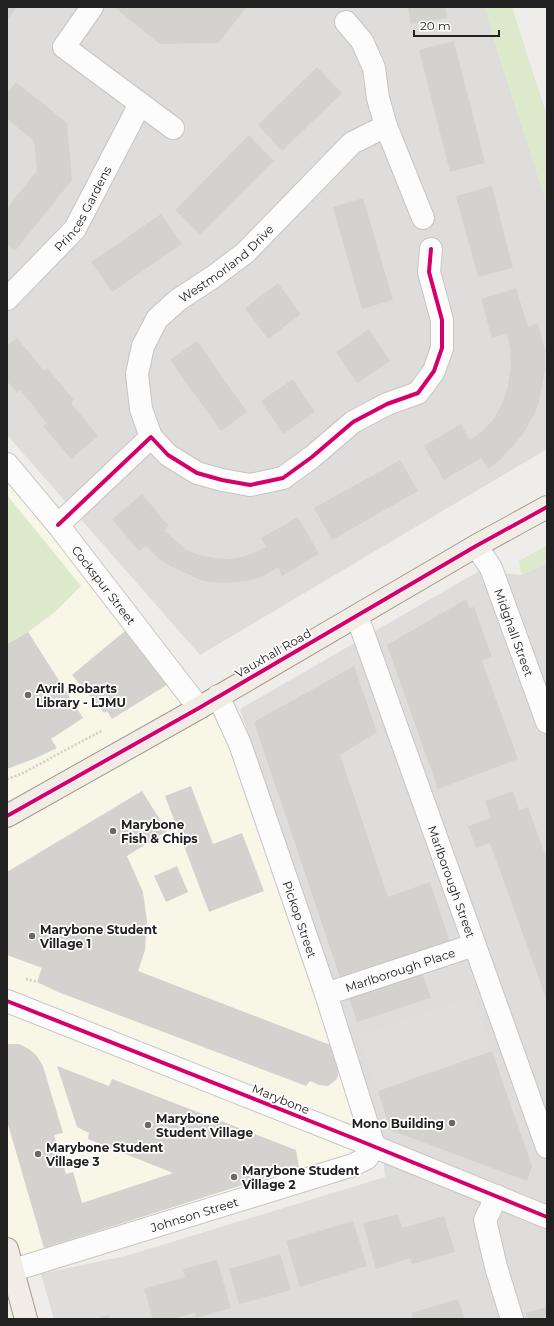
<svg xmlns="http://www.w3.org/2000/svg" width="554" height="1326" font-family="Montserrat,sans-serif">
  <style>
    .residential { fill: #dedddb }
    .education { fill: #f7f6e7 }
    .grass { fill: #dceacb }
    .parking { fill: #dfdedd }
    .building { fill: #d4d2cf }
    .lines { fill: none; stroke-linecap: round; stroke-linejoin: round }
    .minor-casing { stroke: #c6c5c4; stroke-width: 24 }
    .primary-casing { stroke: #a59a87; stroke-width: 24 }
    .path { stroke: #d7cac9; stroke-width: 2.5; stroke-dasharray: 2 2; stroke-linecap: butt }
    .minor { stroke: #fdfcfc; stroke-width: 22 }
    .primary { stroke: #f2ece7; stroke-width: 22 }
    .cycleway-casing { stroke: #fff; stroke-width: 6 }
    .cycleway { stroke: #d6006c; stroke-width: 4 }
    .poi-dot { fill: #696867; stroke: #fff; stroke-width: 1.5 }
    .labels { text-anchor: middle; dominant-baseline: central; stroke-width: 3.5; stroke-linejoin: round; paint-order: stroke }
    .street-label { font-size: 12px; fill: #212121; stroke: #fff }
    .poi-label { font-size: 12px; font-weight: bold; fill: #212121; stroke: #fff; text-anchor: start }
  </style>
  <rect width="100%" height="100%" fill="#efedea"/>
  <g class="residential">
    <polygon points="7,7 485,7 499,55 547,204 547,449 200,655 7,435"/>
    <polygon points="547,563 547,1319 54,1319 41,1274 129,1255 385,1177 381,1132 240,709 479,571 522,575"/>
  </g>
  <polygon class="education" points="7,464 199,708 218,696 240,744 367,1158 14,1270 7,1249"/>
  <g class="grass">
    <polygon points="485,7 512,7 547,116 547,204 499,55"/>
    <polygon points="7,495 81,586 55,612 28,632 7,644"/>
    <polygon points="547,545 547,563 522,575 519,561"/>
  </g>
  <polygon class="parking" points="473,996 492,1051 378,1091 358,1036"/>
  <g class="building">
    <polygon points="7,7 17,7 7,20"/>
    <polygon points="114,7 247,7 218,43 160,44"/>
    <polygon points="408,7 445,7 447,18 411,24"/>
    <polygon points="454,41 485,163 450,172 419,50"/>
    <polygon points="317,67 342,93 282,151 258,125"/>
    <polygon points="16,82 67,123 72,180 15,251 7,245 7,208 37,171 34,141 7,119 7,94"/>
    <polygon points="249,135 274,161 200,235 175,210"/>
    <polygon points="492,186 513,268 478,277 456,196"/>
    <polygon points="363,198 393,300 362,309 333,207"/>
    <polygon points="161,214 182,244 112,292 91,262"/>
    <polygon points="278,283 301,314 268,339 245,308"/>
    <polygon points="516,288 528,327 538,323 542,338 545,351 545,369 539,402 533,417 523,434 501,459 488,469 481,458 444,480 424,446 461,424 470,440 481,432 493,420 502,404 508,386 511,364 510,348 507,333 492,338 481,299"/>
    <polygon points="369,329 390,361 357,383 336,352"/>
    <polygon points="17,338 44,371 47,368 74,400 71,403 98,436 71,459 43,426 47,423 20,390 17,393 7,381 7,346"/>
    <polygon points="197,341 247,412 221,431 170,360"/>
    <polygon points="293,379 315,412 283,434 261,401"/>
    <polygon points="400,460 418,491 332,540 314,508"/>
    <polygon points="142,494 169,526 164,530 185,549 199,555 214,558 229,559 242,557 254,553 266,547 261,538 298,517 319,554 282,576 278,567 262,577 246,581 224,583 203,581 172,567 159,559 146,546 139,551 112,519"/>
    <polygon points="466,599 470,608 474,607 492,657 482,661 518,759 438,789 387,645"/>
    <polygon points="125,631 137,647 140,644 170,683 112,719 107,711 104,713 72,675"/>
    <polygon points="28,632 83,718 51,739 57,748 36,758 7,769 7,644"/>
    <polygon points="354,666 377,732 340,755 388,897 430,882 450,942 341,980 254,722"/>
    <polygon points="191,786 213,844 242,833 264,891 209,912 165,796"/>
    <polygon points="142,791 167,831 127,856 143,892 147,921 145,950 138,971 333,1046 340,1068 337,1079 328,1086 319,1085 310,1081 306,1086 58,992 37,982 42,968 7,955 7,872"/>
    <polygon points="513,791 519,810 528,807 547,860 547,1001 490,843 476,848 468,826 491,818 485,801"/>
    <polygon points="177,866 188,892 166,902 154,876"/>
    <polygon points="422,973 431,998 357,1022 349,997"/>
    <polygon points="8,1044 19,1044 29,1049 37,1056 43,1066 63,1133 54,1135 66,1174 73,1172 82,1203 173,1173 88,1139 89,1133 77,1127 57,1066 109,1086 112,1079 296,1150 299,1167 44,1248 7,1121"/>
    <polygon points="492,1051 532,1166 527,1181 390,1130 378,1091"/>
    <polygon points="398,1214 402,1228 444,1216 455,1252 412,1264 410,1258 376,1269 363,1223"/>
    <polygon points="353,1221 367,1266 300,1287 286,1241"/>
    <polygon points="280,1254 291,1290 239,1304 229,1269"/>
    <polygon points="217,1260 231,1308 196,1318 195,1313 172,1319 153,1319 144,1289 185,1277 183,1269"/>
    <polygon points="458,1299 465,1319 413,1319 411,1313"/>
    <polygon points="547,1307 547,1319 528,1319 526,1313"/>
    <polygon points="108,1315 110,1319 96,1319"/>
  </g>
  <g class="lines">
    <g class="minor-casing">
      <g id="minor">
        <polyline points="92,7 64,47 173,128"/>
        <polyline points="346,22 362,41 374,68 378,98 386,126 423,218"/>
        <path id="s1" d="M7 299 75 229 140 104"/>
        <path id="s2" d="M151 437 141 409 137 374 143 346 157 319 178 300 213 277 245 253 352 143 386 126"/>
        <path id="s3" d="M7 464 58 525 199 708"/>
        <polyline points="58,525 151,437 168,455 197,473 222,480 250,485 283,478 312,457 353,422 387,404 418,393 434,371 442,348 442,320 429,272 431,249"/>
        <path id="s4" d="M476 546 491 568 547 722"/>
        <path id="s5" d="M357 616 547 1147"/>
        <path id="s6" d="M218 696 240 744 326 994 374 1146"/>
        <path id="s7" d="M326 994 474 945"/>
        <polyline points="7,1001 358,1140 547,1217"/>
        <polyline points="497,1196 485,1220 496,1267 512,1319"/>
        <path id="s8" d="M7 1272 353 1165 367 1158 374 1146"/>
      </g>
    </g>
    <g class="primary-casing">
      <g id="primary">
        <polyline points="7,816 199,708 476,546 547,507"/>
        <polyline points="7,1249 26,1319"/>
      </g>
    </g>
    <g class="path">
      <polyline points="547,7 547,8"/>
      <polyline points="7,779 21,774 103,730"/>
      <polyline points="26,979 37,982"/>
    </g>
    <use href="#minor" class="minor"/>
    <use href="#primary" class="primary"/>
    <g class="cycleway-casing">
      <g id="cycleway">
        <polyline points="58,525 151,437 168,455 197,473 222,480 250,485 283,478 312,457 353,422 387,404 418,393 434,371 442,348 442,320 429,272 431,249"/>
        <polyline points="7,816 199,708 476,546 547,507"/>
        <polyline points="7,1001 358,1140 547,1217"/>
      </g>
    </g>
    <use href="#cycleway" class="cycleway"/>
  </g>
  <g class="poi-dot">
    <circle cx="28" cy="695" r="4"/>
    <circle cx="113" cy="831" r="4"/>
    <circle cx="32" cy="936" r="4"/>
    <circle cx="452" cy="1123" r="4"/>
    <circle cx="148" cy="1125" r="4"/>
    <circle cx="38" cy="1154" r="4"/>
    <circle cx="234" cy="1177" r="4"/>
  </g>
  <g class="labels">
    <g class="street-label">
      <text stroke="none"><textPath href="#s1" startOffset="119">Princes Gardens</textPath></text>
      <text stroke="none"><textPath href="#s2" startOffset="213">Westmorland Drive</textPath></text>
      <text stroke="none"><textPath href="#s3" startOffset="155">Cockspur Street</textPath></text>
      <text stroke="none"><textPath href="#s4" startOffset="95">Midghall Street</textPath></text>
      <text transform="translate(273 653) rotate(-30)">Vauxhall Road</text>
      <text stroke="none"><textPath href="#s5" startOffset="282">Marlborough Street</textPath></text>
      <text stroke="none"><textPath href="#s6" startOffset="238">Pickop Street</textPath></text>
      <text stroke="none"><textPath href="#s7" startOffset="78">Marlborough Place</textPath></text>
      <text transform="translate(281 1099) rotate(22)">Marybone</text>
      <text stroke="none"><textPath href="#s8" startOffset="196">Johnson Street</textPath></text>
    </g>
    <g class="poi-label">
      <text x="36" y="688">Avril Robarts<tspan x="36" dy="14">Library - LJMU</tspan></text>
      <text x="121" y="824">Marybone<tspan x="121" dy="14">Fish &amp; Chips</tspan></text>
      <text x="40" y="929">Marybone Student<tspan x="40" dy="14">Village 1</tspan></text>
      <text x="156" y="1118">Marybone<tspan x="156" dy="14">Student Village</tspan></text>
      <text x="444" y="1123" text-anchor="end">Mono Building</text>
      <text x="46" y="1147">Marybone Student<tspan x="46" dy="14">Village 3</tspan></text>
      <text x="242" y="1170">Marybone Student<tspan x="242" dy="14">Village 2</tspan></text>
    </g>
  </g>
  <rect width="554" height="1326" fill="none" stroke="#212121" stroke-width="16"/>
  <path d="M414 30v6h85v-6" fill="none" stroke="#212121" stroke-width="2"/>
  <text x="420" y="30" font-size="12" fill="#212121" stroke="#ffffff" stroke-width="3" paint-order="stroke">20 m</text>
</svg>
